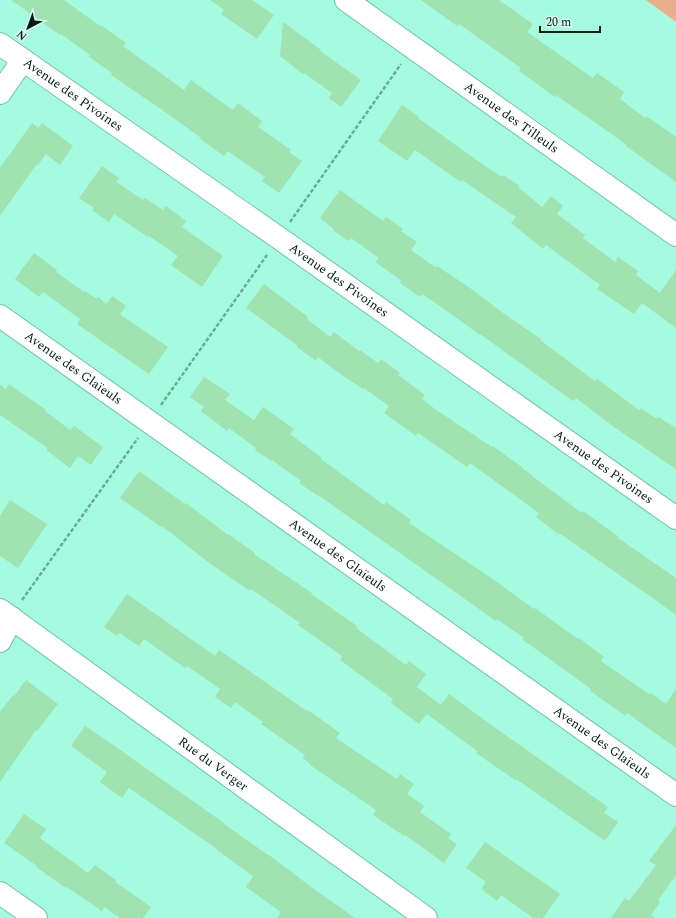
<svg xmlns="http://www.w3.org/2000/svg" width="676" height="918" font-family="Spectral,serif">
  <style>
    .green { fill: #eaae8a }
    .building { fill: #a0e2b0 }
    .lines { fill: none; stroke-linecap: round; stroke-linejoin: round }
    .minor-casing { stroke: #6dc3a8; stroke-width: 24 }
    .path { stroke: #6bac97; stroke-width: 2.5; stroke-dasharray: 4 2; stroke-linecap: butt }
    .minor { stroke: #fff; stroke-width: 22 }
    .labels { text-anchor: middle; dominant-baseline: central; stroke-width: 3; stroke-linejoin: round; paint-order: stroke }
    .street-label { font-size: 13px; fill: #021c15; stroke: #dcfcf1 }
  </style>
  <rect width="100%" height="100%" fill="#a5fbdf"/>
  <polygon class="green" points="646,0 676,0 676,22"/>
  <g class="building">
    <polygon points="11,0 64,0 100,26 101,25 126,43 123,46 184,90 191,80 233,110 238,103 262,121 258,127 291,150 289,152 302,161 279,193 262,181 265,177 228,151 224,156 200,139 201,138 168,114 111,75 112,73 89,57 90,55 61,34 60,35"/>
    <polygon points="210,0 252,0 274,15 257,39 221,14 224,10"/>
    <polygon points="421,0 499,0 533,24 527,32 593,78 597,73 624,92 620,99 645,118 646,116 676,137 676,182 626,146 627,145 556,95 555,97 519,71 521,68 459,24 457,26"/>
    <polygon points="283,22 321,50 320,51 361,80 341,107 329,98 332,93 304,73 303,74 280,56"/>
    <polygon points="402,105 419,117 418,118 485,166 502,177 503,175 520,186 519,188 542,207 551,196 563,206 557,214 585,235 583,238 615,262 618,257 638,271 636,275 660,293 676,270 676,328 642,303 634,314 597,289 600,285 546,245 543,249 511,223 516,217 462,180 461,182 415,150 407,161 378,141"/>
    <polygon points="32,123 38,128 42,123 73,146 60,165 46,154 37,166 36,165 0,216 0,168"/>
    <polygon points="102,166 119,178 116,182 143,200 145,198 163,210 166,206 186,221 182,227 223,256 202,287 171,265 178,256 149,236 148,237 114,214 109,222 92,210 94,208 79,198"/>
    <polygon points="340,190 383,221 386,217 403,229 401,231 417,242 411,250 436,268 437,266 470,288 503,313 541,339 540,340 595,381 597,379 639,410 641,408 657,419 658,417 676,428 676,469 614,427 576,398 573,401 480,334 480,335 440,306 422,294 420,297 400,283 401,280 375,262 379,258 351,238 348,241 333,230 334,229 320,218"/>
    <polygon points="34,253 57,270 56,272 84,292 85,291 97,299 98,297 106,304 112,296 126,306 120,314 122,316 168,347 149,374 77,324 80,319 43,292 39,297 15,279"/>
    <polygon points="264,284 308,317 307,319 330,337 334,332 359,351 360,350 378,363 381,359 400,373 398,375 425,395 422,399 435,409 492,447 493,446 501,452 522,467 522,468 532,475 532,476 582,513 583,511 619,537 618,538 676,578 676,615 654,599 559,533 558,534 536,517 539,513 470,463 467,467 418,433 416,436 384,413 389,406 364,388 363,389 343,376 318,357 316,361 297,347 298,346 246,308"/>
    <polygon points="204,377 230,394 225,400 254,420 263,407 294,429 290,434 322,458 321,459 384,505 386,502 411,520 409,523 490,577 534,609 535,608 578,639 579,638 604,657 601,661 649,694 651,693 666,704 676,689 676,748 627,713 626,716 590,691 591,689 540,652 523,640 524,638 497,619 496,621 318,495 318,496 299,483 301,481 272,460 272,461 255,450 256,448 229,428 227,431 201,411 204,407 190,397"/>
    <polygon points="9,384 46,410 45,411 70,430 74,426 103,447 91,465 78,456 70,468 46,450 48,448 0,415 0,385 6,389"/>
    <polygon points="139,471 185,504 186,503 228,535 228,534 255,553 254,554 312,593 311,594 357,626 356,628 406,665 409,661 426,674 417,687 441,705 449,694 494,727 608,807 604,813 618,822 605,841 516,779 515,780 476,753 477,751 427,714 419,724 391,703 393,699 340,660 342,656 298,625 300,623 251,589 250,591 208,562 162,526 161,527 120,498"/>
    <polygon points="10,500 47,524 18,568 0,556 0,516"/>
    <polygon points="127,594 215,656 219,650 307,711 308,710 340,733 336,738 397,779 400,774 414,784 407,794 424,806 420,812 451,834 448,838 457,844 444,863 405,835 404,836 373,815 376,810 310,765 310,764 303,758 305,755 261,724 263,722 235,702 231,708 215,697 220,689 187,666 185,668 144,639 139,646 119,633 117,636 104,627"/>
    <polygon points="26,680 58,704 37,731 36,730 0,782 0,712 13,695 14,696"/>
    <polygon points="85,726 122,751 137,762 224,823 224,824 268,855 269,855 318,892 355,918 277,918 281,912 246,887 253,876 217,850 217,849 129,788 122,798 100,782 107,772 71,746"/>
    <polygon points="24,814 46,829 40,838 88,873 95,865 116,880 115,882 151,907 143,918 120,918 104,907 102,911 67,887 66,888 36,867 37,866 4,843"/>
    <polygon points="676,825 676,875 658,900 660,902 651,915 655,918 611,918 625,898 629,901 656,865 649,861"/>
    <polygon points="485,842 560,894 543,918 533,918 501,895 497,901 481,889 486,882 466,868"/>
  </g>
  <g class="lines">
    <g class="minor-casing">
      <g id="minor">
        <path id="s1" d="M346 0 676 235"/>
        <path id="s2" d="M0 44 279 238 676 518"/>
        <polyline points="0,93 23,60"/>
        <path id="s3" d="M0 316 676 795"/>
        <path id="s4" d="M0 610 426 918"/>
        <polyline points="0,641 12,618"/>
        <polyline points="0,893 36,918"/>
      </g>
    </g>
    <g class="path">
      <polyline points="290,222 401,64"/>
      <polyline points="161,405 267,255"/>
      <polyline points="22,600 138,438"/>
    </g>
    <use href="#minor" class="minor"/>
  </g>
  <g class="labels">
    <g class="street-label">
      <text stroke="none"><textPath href="#s2" startOffset="89">Avenue des Pivoines</textPath></text>
      <text stroke="none"><textPath href="#s1" startOffset="203">Avenue des Tilleuls</textPath></text>
      <text stroke="none"><textPath href="#s2" startOffset="413">Avenue des Pivoines</textPath></text>
      <text stroke="none"><textPath href="#s3" startOffset="90">Avenue des Glaïeuls</textPath></text>
      <text stroke="none"><textPath href="#s2" startOffset="737">Avenue des Pivoines</textPath></text>
      <text stroke="none"><textPath href="#s3" startOffset="414">Avenue des Glaïeuls</textPath></text>
      <text stroke="none"><textPath href="#s3" startOffset="738">Avenue des Glaïeuls</textPath></text>
      <text stroke="none"><textPath href="#s4" startOffset="263">Rue du Verger</textPath></text>
    </g>
  </g>
  <g transform="translate(28 28) rotate(221)" stroke="#dcfcf1" stroke-width="3" paint-order="stroke">
  <path d="M0-3L7 15L0 10L-7 15Z" fill="#021c15"/>
  <text y="-6" font-size="11" font-weight="bold" text-anchor="middle" fill="#021c15">N</text>
  </g>
  <path d="M540 26v6h60v-6" fill="none" stroke="#021c15" stroke-width="2"/>
  <text x="546" y="26" font-size="12" fill="#021c15" stroke="#dcfcf1" stroke-width="3" paint-order="stroke">20 m</text>
</svg>
